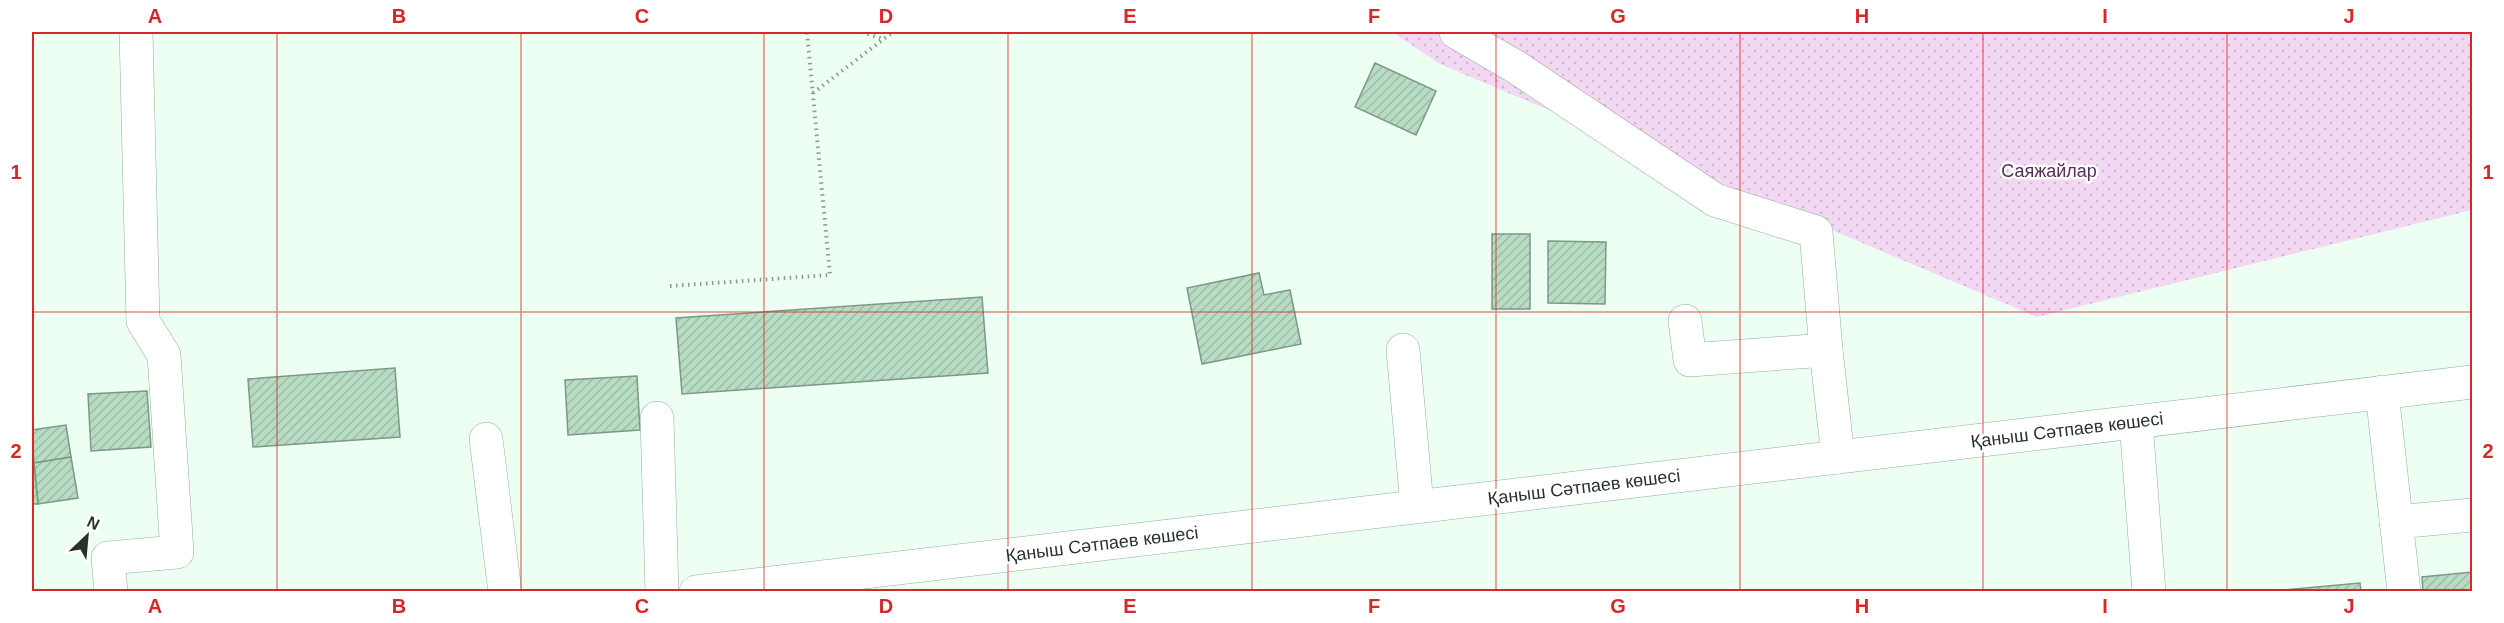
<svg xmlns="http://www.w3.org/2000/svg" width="2504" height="623" font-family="Helvetica,sans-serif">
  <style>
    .garden { fill: url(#garden-dots) }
    .building { fill: url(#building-hatch); stroke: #7d9885; stroke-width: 1.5 }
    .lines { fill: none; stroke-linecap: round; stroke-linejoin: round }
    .minor-casing { stroke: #92ae9b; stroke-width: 34 }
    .path { stroke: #8b998f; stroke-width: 4; stroke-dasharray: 1.5 4.5; stroke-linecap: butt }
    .minor { stroke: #fff; stroke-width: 33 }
    .grid { fill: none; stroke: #d62828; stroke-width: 1.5; stroke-opacity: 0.55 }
    .labels { text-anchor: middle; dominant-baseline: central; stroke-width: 5; stroke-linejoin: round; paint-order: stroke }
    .park-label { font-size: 18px; fill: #562f57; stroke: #fff }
    .street-label { font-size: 18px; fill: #28332b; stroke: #fff }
    .neatline { fill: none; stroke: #d62828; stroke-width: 2 }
    .grid-label { font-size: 20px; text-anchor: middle; font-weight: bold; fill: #d62828 }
  </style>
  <defs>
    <pattern id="garden-dots" width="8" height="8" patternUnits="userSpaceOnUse" patternTransform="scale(1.5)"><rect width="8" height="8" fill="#f3d8f3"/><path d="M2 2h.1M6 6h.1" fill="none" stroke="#d0bad0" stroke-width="1.8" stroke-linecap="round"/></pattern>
    <pattern id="building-hatch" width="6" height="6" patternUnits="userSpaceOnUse" patternTransform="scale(1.5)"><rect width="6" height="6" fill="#b7dcc3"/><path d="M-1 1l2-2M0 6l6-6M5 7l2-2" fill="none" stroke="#9dbda8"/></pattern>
  </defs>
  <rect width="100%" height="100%" fill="#edfff2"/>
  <polygon class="garden" points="1392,32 2472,32 2472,210 2037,317 1440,64"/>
  <g class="building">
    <polygon points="1375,63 1436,91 1416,135 1355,107"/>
    <rect x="1492" y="234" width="38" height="75"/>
    <polygon points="1548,241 1606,242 1605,304 1548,303"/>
    <polygon points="1259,273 1264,295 1290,290 1301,344 1202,364 1187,288"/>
    <polygon points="982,297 988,373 682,394 676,318"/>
    <polygon points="395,368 400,437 253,447 248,379"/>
    <polygon points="637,376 640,430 568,435 565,380"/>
    <polygon points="147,391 151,447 91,451 88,394"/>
    <polygon points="66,425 71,457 34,463 32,430"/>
    <polygon points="71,457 78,498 38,504 34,463"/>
    <polygon points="32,463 34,463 38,504 32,504"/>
    <polygon points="2472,572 2472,592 2423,592 2422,577"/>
    <polygon points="2360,583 2361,592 2260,592"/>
  </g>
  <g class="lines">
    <g class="minor-casing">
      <g id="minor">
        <polyline points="1456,32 1516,67 1715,200 1816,232 1826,350"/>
        <polyline points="1685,321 1690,360 1826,350 1838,457"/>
        <polyline points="1403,350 1417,506"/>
        <polyline points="2382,392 2404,592"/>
        <polyline points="657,418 662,592"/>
        <polyline points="2136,422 2149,592"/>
        <polyline points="486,439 505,592"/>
        <polyline points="2396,522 2472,515"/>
        <polyline points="111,592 108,558 177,552 164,355 143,321 136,32"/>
        <polyline points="696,592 2472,382"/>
      </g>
    </g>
    <g class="path">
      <polyline points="862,32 883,39"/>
      <polyline points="813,93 893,32"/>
      <polyline points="670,286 830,275 807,32"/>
    </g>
    <use href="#minor" class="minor"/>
  </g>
  <path class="grid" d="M277 32V592M521 32V592M764 32V592M1008 32V592M1252 32V592M1496 32V592M1740 32V592M1983 32V592M2227 32V592M32 312H2472"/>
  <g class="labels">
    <g class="park-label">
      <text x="2049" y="171">Саяжайлар</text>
    </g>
    <g class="street-label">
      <text transform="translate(2067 430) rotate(-7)">Қаныш Сәтпаев көшесі</text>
      <text transform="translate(1584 487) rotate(-7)">Қаныш Сәтпаев көшесі</text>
      <text transform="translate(1102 544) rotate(-7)">Қаныш Сәтпаев көшесі</text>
    </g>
  </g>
  <rect width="2504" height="623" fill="none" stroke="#ffffff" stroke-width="66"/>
  <g transform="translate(87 536) rotate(26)" stroke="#ffffff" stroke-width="4.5" paint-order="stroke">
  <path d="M0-4.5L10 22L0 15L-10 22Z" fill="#28332b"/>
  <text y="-9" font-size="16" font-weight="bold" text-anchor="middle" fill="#28332b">N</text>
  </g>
  <rect x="33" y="33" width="2438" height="557" class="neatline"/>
  <g class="grid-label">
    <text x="155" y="23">A</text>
    <text x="399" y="23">B</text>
    <text x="642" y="23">C</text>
    <text x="886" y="23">D</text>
    <text x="1130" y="23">E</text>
    <text x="1374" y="23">F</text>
    <text x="1618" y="23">G</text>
    <text x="1862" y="23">H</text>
    <text x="2105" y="23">I</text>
    <text x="2349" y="23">J</text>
    <text x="16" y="179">1</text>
    <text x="2488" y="179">1</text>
    <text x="16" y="458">2</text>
    <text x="2488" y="458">2</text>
    <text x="155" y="613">A</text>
    <text x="399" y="613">B</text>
    <text x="642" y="613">C</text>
    <text x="886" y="613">D</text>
    <text x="1130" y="613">E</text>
    <text x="1374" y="613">F</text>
    <text x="1618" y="613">G</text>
    <text x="1862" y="613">H</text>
    <text x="2105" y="613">I</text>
    <text x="2349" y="613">J</text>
  </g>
</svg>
